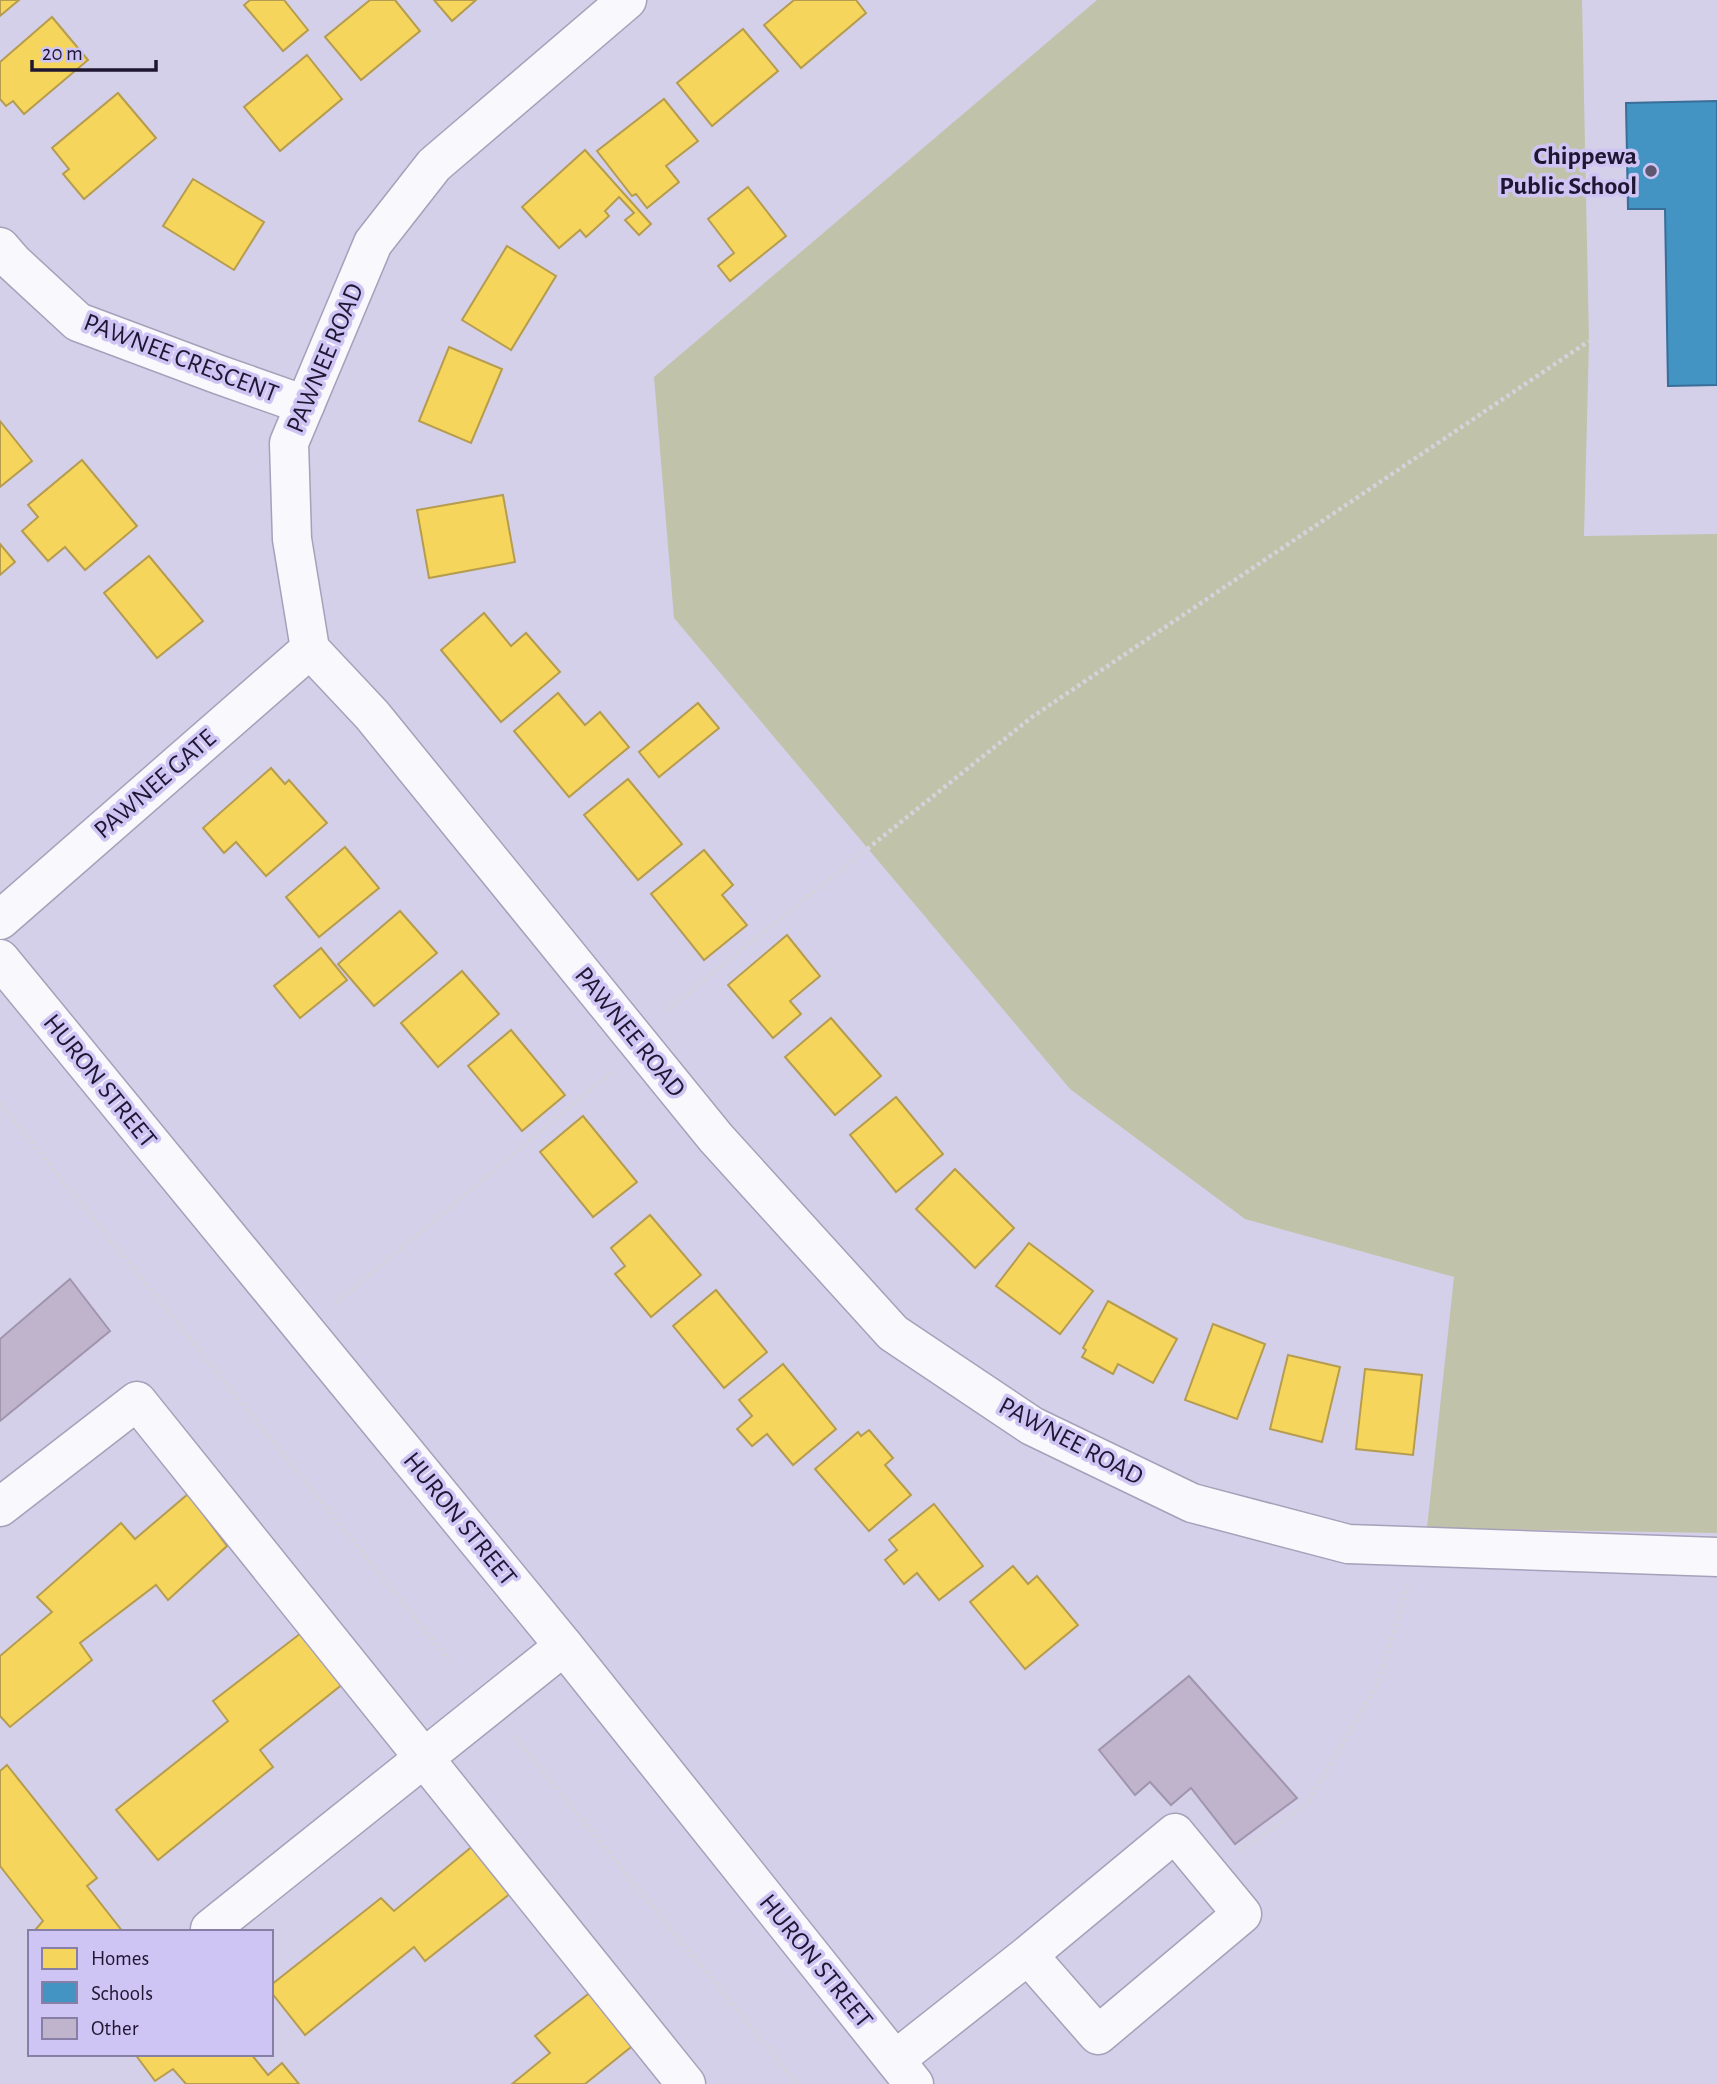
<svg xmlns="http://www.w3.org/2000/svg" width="1717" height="2084" font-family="'Alegreya Sans',sans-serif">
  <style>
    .green { fill: #c0c2a9 }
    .homes { fill: #f6d55c; stroke: #b59c4f; stroke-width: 2 }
    .schools { fill: #4393c3; stroke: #386e98; stroke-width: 2 }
    .building { fill: #c0b4cd; stroke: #a095ad; stroke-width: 2 }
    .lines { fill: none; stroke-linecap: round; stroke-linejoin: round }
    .minor-casing { stroke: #a6a0b9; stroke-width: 41 }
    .major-casing { stroke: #a6a0b9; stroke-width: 41 }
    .path { stroke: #d4d3dc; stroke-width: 4.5; stroke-dasharray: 3.5 3.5; stroke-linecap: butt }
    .minor { stroke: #f9f8fc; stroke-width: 38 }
    .major { stroke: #f9f8fc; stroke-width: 38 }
    .poi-dot { fill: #5e5772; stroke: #cfc5f4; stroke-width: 2.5 }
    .labels { text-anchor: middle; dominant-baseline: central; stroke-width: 7; stroke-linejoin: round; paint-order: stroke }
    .poi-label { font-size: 26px; font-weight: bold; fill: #1e1632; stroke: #cfc5f4; text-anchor: end }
    .street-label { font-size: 26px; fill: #1e1632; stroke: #cfc5f4 }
  </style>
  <rect width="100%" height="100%" fill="#d5d0ea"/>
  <polygon class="green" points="1097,0 1582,0 1589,341 1584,536 1717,534 1717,1533 1427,1528 1454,1277 1245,1219 1070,1089 674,618 654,377"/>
  <g class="homes">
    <polygon points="0,0 19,0 0,16"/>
    <polygon points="250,0 284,0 308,30 283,51 244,5"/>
    <polygon points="370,0 395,0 420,31 361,80 325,37"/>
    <polygon points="434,0 476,0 452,21"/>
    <polygon points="794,0 856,0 866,13 801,68 764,25"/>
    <polygon points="52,17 88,60 24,114 13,101 6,106 0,99 0,62"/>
    <polygon points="743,29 778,71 712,126 677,83"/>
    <polygon points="307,55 342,99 280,151 244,107"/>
    <polygon points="118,93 156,138 84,199 63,174 69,169 52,148"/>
    <polygon points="664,99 698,141 666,166 679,182 647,208 636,194 632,196 597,151"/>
    <polygon points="585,150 651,224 639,235 625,220 634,213 619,197 605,211 609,216 586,237 580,230 559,248 522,207"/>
    <polygon points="193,179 264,222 234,270 163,226"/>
    <polygon points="748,187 786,236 730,281 718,266 734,253 708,219"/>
    <polygon points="507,246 556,276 511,350 462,320"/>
    <polygon points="449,347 502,369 471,443 419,421"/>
    <polygon points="0,421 32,461 0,487"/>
    <polygon points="82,460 137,526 85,570 65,547 48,561 22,531 38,517 28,505"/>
    <polygon points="503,495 515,562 429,578 417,510"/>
    <polygon points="0,544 15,562 0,575"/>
    <polygon points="149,556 203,621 157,658 104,593"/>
    <polygon points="484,613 511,646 526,633 560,672 501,722 441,650"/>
    <polygon points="558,693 585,725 600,712 629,747 569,797 514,731"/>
    <polygon points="698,703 719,728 659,777 639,752"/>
    <polygon points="271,768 285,784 289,780 327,823 266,876 236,842 224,853 203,828"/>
    <polygon points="628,779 682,844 638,880 584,815"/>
    <polygon points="345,847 379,888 319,937 286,897"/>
    <polygon points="704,850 733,885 722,895 747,925 704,960 651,894"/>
    <polygon points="400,911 437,953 374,1006 338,964"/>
    <polygon points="787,935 820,976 790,1001 801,1014 773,1038 728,985"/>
    <polygon points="321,948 347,980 300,1018 274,986"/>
    <polygon points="462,971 499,1014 438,1067 401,1023"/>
    <polygon points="831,1018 881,1076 835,1115 785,1057"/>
    <polygon points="511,1030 565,1095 522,1131 468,1066"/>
    <polygon points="896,1097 943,1154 896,1192 850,1135"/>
    <polygon points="583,1116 637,1182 593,1217 540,1152"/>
    <polygon points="955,1169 1014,1228 975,1268 916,1209"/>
    <polygon points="650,1215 701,1275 651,1317 615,1274 625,1266 611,1248"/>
    <polygon points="1029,1243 1093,1291 1060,1334 996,1286"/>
    <polygon points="716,1290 767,1352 724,1388 673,1326"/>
    <polygon points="1108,1301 1177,1339 1153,1383 1118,1364 1113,1374 1082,1357 1086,1350 1083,1348"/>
    <polygon points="1213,1324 1265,1344 1237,1419 1185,1400"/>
    <polygon points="1288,1355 1340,1367 1322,1442 1270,1429"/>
    <polygon points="783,1364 836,1429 793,1465 767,1434 752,1446 737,1429 752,1416 739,1400"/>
    <polygon points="1365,1369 1422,1375 1413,1455 1356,1449"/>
    <polygon points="869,1430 893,1458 885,1465 911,1495 869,1531 815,1469 858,1432 861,1436"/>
    <polygon points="188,1494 227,1546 168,1600 156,1585 80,1643 92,1660 10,1727 0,1716 0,1656 52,1612 37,1597 121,1523 135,1539"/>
    <polygon points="934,1504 983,1566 939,1600 917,1573 904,1584 885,1560 897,1550 889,1540"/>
    <polygon points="1013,1566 1028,1584 1037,1576 1078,1625 1025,1669 970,1602"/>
    <polygon points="301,1633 344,1683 260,1750 273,1767 158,1860 116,1810 228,1721 213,1701"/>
    <polygon points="7,1765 97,1878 87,1886 123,1932 39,1932 36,1929 43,1921 0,1866 0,1771"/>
    <polygon points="474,1845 511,1893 425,1961 414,1947 305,2035 271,1992 271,1985 381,1898 394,1911"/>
    <polygon points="592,1991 636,2043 585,2084 512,2084 550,2053 535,2036"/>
    <polygon points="135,2054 251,2054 268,2075 282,2063 299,2084 186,2084 173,2069 155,2081"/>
  </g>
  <polygon class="schools" points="1717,101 1717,385 1668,386 1665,209 1628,209 1626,103"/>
  <g class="building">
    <polygon points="70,1279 110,1331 0,1421 0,1339"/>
    <polygon points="1189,1676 1297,1798 1235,1844 1191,1788 1171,1805 1150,1782 1135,1795 1099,1750"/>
  </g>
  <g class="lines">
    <g class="minor-casing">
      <g id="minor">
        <polyline points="627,0 434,165 373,243 289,443 292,539 310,649 372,715 716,1138 893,1333 1032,1426 1192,1503 1348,1544 1717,1557"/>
        <polyline points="0,247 13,262 78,322 217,374 305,405"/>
        <polyline points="0,920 310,649"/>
        <polyline points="0,1507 137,1401 686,2084"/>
        <polyline points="210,1929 564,1646"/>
        <polyline points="895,2060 1028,1955 1175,1833 1242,1914 1098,2035 1028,1955"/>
      </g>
    </g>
    <g class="major-casing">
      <polyline id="major" points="0,959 564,1646 914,2084"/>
    </g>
    <g class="path">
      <polyline points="665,1011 1032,717 1589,341"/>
      <polyline points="0,1103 449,1660"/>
      <polyline points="335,1303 610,1073"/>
      <polyline points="515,1737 797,2084"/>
      <polyline points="1240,1850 1306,1805 1378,1683 1408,1585"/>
    </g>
    <use href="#minor" class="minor"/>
    <use href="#major" class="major"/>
  </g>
  <circle class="poi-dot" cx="1651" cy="171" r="7"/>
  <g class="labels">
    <g class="poi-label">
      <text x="1637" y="156">Chippewa<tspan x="1637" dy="30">Public School</tspan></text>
    </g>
    <g class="street-label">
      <text transform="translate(181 358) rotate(21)">PAWNEE CRESCENT</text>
      <text transform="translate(325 358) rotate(-67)">PAWNEE ROAD</text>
      <text transform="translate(155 784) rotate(-41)">PAWNEE GATE</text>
      <text transform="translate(630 1032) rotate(51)">PAWNEE ROAD</text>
      <text transform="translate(100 1081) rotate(51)">HURON STREET</text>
      <text transform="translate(1071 1441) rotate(28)">PAWNEE ROAD</text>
      <text transform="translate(460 1519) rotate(51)">HURON STREET</text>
      <text transform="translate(816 1961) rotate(51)">HURON STREET</text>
    </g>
  </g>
  <rect x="28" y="1930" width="245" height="126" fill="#cfc5f4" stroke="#887fa6" stroke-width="2"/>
  <rect x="42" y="1948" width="35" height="21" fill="#f6d55c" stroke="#887fa6" stroke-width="2"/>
  <text x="91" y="1965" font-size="21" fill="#1e1632">Homes</text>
  <rect x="42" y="1982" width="35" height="21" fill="#4393c3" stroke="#887fa6" stroke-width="2"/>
  <text x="91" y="2000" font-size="21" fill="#1e1632">Schools</text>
  <rect x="42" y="2018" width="35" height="21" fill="#c0b4cd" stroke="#887fa6" stroke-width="2"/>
  <text x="91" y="2035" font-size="21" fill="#1e1632">Other</text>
  <path d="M32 60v10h124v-10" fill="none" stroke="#1e1632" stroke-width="3.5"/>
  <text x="42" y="60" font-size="21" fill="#1e1632" stroke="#cfc5f4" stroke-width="5" paint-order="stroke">20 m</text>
</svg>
